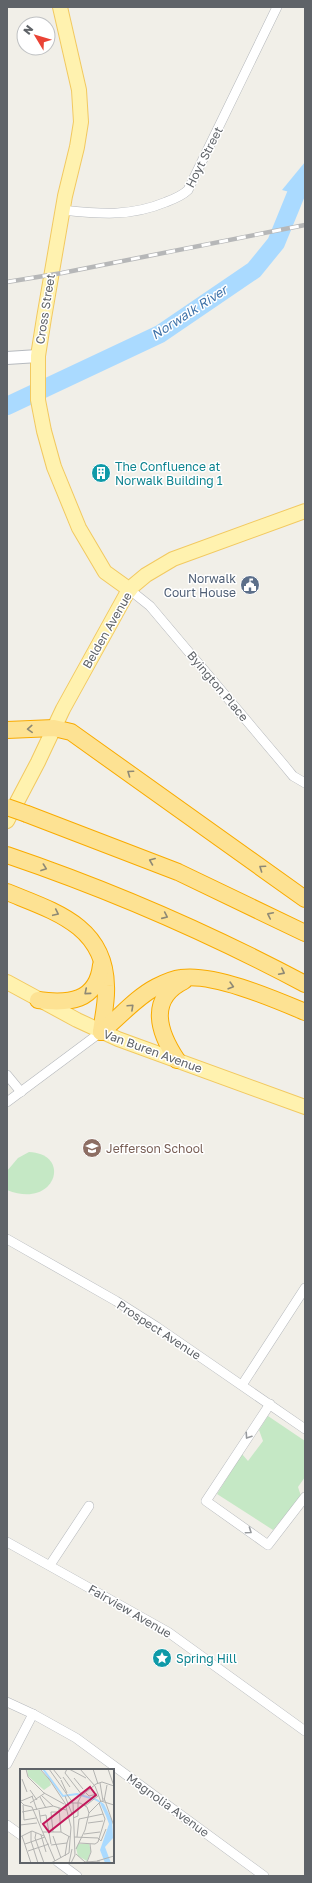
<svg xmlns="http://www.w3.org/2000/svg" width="312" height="1883" font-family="'Golos Text',sans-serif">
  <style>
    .green { fill: #c5e8c5 }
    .water { fill: #aadaff }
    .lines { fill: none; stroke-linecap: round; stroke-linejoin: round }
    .river { stroke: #aadaff; stroke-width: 18 }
    .minor-casing { stroke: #b5b8bc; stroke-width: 10 }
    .secondary-casing { stroke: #b6babf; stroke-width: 14 }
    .primary-casing { stroke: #f2c960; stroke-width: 16 }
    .motorway-casing { stroke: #f9ab00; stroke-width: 18 }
    .minor { stroke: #fff; stroke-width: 9 }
    .secondary { stroke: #fff; stroke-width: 12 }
    .primary { stroke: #fff2af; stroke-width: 14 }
    .motorway { stroke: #fde293; stroke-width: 16 }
    .rail-casing { stroke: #b6b7b8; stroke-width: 4.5 }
    .rail { stroke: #fff; stroke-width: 3; stroke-dasharray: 9; stroke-linecap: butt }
    .motorway-bridge-casing { stroke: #f9ab00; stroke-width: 18; stroke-linecap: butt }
    .motorway-bridge { stroke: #fde293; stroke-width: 16 }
    .oneway { stroke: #8e8975 }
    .oneway2 { stroke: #979a9d }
    .labels { text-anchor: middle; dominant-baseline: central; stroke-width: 3; stroke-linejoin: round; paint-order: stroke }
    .street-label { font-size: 12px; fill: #5f6368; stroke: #fff }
    .culture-label { font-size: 12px; fill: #0d838f; stroke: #fff; text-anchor: start }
    .service-label { font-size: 12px; fill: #4e5e75; stroke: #fff; text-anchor: end }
    .education-label { font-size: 12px; fill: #785e54; stroke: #fff; text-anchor: start }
    .water-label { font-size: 13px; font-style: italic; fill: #4174aa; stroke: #fff }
    .inset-river { fill: none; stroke: #aadaff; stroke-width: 2 }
    .inset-road { fill: none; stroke: #b3b3b1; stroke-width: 1 }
    .view { fill: #c2185b; fill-opacity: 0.15; stroke: #c2185b; stroke-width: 2 }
    .inset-edge { fill: none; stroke: #5f6368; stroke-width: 2 }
  </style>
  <rect width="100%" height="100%" fill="#f1efe8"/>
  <g class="green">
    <path d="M29 1152C73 1154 55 1210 7 1190V1171L18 1158Z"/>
    <polygon points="268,1416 305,1441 305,1477 298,1487 301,1496 273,1530 217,1494 242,1454 248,1461 263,1441 259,1430"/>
  </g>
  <polygon class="water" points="305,162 305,196 282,190"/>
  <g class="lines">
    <polyline class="river" points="7,406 160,334 254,270 276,243 296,194 305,181"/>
    <g class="minor-casing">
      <g id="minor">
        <path d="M62 210C100 214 130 217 166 202 174 199 182 196 188 190L277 7"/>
        <polyline points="130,590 150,606 284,765 293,776 305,783"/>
        <polyline points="7,1075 21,1092"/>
        <polyline points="7,1102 101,1032"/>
        <polyline points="7,1239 116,1301 157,1327 305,1429"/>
        <polyline points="242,1385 305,1288"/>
        <polyline points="270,1404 206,1501 268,1545 305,1497"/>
        <polyline points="7,1542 168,1632 305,1731"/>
        <polyline points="50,1565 89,1506"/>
        <polyline points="7,1702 33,1714 76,1738 264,1876"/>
        <polyline points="7,1764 33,1714"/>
        <polyline points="7,1825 21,1835"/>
        <polyline points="58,1862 77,1876"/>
      </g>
    </g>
    <g class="secondary-casing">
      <polyline id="secondary" points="7,358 38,356"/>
    </g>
    <g class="primary-casing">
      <g id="primary">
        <polyline points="60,7 79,90 81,122 77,147 65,196 44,318 38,356 38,400 44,431 54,467 79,528 105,572 130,590"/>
        <polyline points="7,821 38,762 63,709 126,595 134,585 146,575 173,559 305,511"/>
        <polyline points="7,982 77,1020 118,1039 305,1107"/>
      </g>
    </g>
    <g class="motorway-casing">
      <g id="motorway">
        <polyline points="7,730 54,728 71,732 305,899"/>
        <polyline points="27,814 178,872 305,933"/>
        <path d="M7 855C110 890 209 933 305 984"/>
        <path d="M7 892C53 911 105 925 106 986 107 1001 103 1017 101 1032"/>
        <path d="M38 1000C68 1004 97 1002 101 965"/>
        <path d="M101 1032C119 1018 135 998 156 987 164 983 172 979 181 978 214 973 274 999 305 1012"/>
        <path d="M177 1060C159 1033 147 999 184 981"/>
      </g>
    </g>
    <use href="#minor" class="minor"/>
    <use href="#secondary" class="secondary"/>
    <use href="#primary" class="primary"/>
    <use href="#motorway" class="motorway"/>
    <g class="rail-casing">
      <polyline id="rail" points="7,282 62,273 305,225"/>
    </g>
    <use href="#rail" class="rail"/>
    <g class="motorway-bridge-casing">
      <polyline id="motorway-bridge" points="7,807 27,814"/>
    </g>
    <use href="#motorway-bridge" class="motorway-bridge"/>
  </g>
  <defs><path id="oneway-chevron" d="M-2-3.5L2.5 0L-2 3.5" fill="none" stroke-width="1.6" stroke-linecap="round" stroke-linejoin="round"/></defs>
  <g class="oneway">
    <use href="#oneway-chevron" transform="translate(30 729) rotate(177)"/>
    <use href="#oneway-chevron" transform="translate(130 773) rotate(-145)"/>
    <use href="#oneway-chevron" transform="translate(152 861) rotate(-158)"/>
    <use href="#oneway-chevron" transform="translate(44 868) rotate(20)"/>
    <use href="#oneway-chevron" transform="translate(262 868) rotate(-145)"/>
    <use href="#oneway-chevron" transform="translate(56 913) rotate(25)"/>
    <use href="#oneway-chevron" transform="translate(270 915) rotate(-154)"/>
    <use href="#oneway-chevron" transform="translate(165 916) rotate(24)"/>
    <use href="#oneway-chevron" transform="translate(282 972) rotate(27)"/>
    <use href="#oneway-chevron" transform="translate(231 986) rotate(16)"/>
    <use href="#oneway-chevron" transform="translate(87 992) rotate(140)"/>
    <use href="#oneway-chevron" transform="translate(131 1007) rotate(-43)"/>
  </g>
  <g class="oneway2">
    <use href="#oneway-chevron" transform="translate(248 1436) rotate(124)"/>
    <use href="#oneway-chevron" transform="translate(249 1531) rotate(35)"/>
  </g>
  <defs>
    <g id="building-disc" transform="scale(1)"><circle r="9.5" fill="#0f9aa8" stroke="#fff"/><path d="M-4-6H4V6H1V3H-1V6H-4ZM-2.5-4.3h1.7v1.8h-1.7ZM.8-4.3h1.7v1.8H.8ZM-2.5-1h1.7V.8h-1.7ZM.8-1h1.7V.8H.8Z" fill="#fff"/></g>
    <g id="civic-disc" transform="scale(1)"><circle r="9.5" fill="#5c6f8a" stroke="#fff"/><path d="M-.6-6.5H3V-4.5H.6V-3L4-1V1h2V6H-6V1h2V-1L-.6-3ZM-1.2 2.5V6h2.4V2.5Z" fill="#fff"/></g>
    <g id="school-disc" transform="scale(1)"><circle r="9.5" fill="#8d6e63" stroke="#fff"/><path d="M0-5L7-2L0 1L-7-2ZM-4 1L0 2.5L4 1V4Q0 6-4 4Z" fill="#fff"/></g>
    <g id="sight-disc" transform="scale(1)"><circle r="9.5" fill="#0f9aa8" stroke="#fff"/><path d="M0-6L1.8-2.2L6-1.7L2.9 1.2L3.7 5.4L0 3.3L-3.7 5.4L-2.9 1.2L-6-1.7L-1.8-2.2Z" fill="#fff"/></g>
  </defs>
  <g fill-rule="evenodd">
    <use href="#building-disc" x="101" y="473"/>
    <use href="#civic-disc" x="250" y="585"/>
    <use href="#school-disc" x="92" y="1148"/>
    <use href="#sight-disc" x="162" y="1658"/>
  </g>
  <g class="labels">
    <g class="street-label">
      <text transform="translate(204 157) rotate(-63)">Hoyt Street</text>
      <text transform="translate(45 309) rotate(-81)">Cross Street</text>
      <text transform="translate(107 630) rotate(-60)">Belden Avenue</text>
      <text transform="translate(218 686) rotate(50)">Byington Place</text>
      <text transform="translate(153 1051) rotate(20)">Van Buren Avenue</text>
      <text transform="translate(159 1330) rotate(33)">Prospect Avenue</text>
      <text transform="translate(130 1611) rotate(30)">Fairview Avenue</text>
      <text transform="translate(168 1805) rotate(36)">Magnolia Avenue</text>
    </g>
    <g class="culture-label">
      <text x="115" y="466">The Confluence at<tspan x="115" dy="14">Norwalk Building 1</tspan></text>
      <text x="176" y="1658">Spring Hill</text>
    </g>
    <g class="service-label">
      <text x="236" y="578">Norwalk<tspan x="236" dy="14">Court House</tspan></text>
    </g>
    <g class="education-label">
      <text x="106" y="1148">Jefferson School</text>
    </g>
    <g class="water-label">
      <text transform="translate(189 312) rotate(-33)">Norwalk River</text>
    </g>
  </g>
  <g transform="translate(20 1769)">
    <rect width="94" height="94" fill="#f1efe8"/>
    <path d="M7 0H19L29 10 31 16 24 21 8 7ZM58 75H69L71 82 67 92 58 87 56 79Z" fill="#c5e8c5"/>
    <path d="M71 29 77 30 84 35 92 51 93 69 85 78 91 94H85L80 81 89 55 86 47 80 34Z" fill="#aadaff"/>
    <path class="inset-river" d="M23 0 43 27 57 25 74 30"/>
    <path class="inset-road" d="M6 0 8 8 24 24 44 35M20 0 29 10 45 34 51 58 49 84 31 94M29 0 53 34 55 86 51 94M33 0 41 10M47 0 45 4 62 26M49 0 66 9M60 0 75 17 81 33M73 0 78 15M88 0 94 17M43 8 50 18M54 9 63 20M2 10 7 23M41 11 47 24M80 14 83 32M10 21 17 31M66 24 69 27 77 25M12 27 17 41M22 27 33 37M45 27 52 45M20 28 26 39M84 29 94 57M0 32 4 36 12 38 35 92M1 32 13 27M84 32 87 16M58 33 61 27 76 15 82 13 94 17M10 34 25 24M51 34H60L67 38 69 44 65 61 56 80M3 36 4 51 16 49M65 37 78 27M39 39 41 63M19 41 21 54M2 43 33 37 46 41M69 44 81 32 94 36M20 47 26 46 31 75M53 49 58 47V33M68 54 83 52M0 56 17 54M11 62V72L18 94M23 63H41L50 68M33 63 31 43H39M16 64 15 69 24 94M64 65 80 63M21 66 26 83M2 67 11 94M33 67 41 89M0 68 12 62 24 67M54 68 78 69 81 72 86 60M57 68 59 50 83 45M59 74 75 75 78 73 85 50 79 34M5 75 25 68M31 76 47 74 49 67M8 82 29 75M56 85 65 93 80 92M45 87 47 74M77 92 94 87M67 93 71 83 70 75M49 94 52 80"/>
    <path class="view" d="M70 18 76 26 29 63 23 55Z"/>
    <rect width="94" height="94" class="inset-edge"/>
  </g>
  <rect width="312" height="1883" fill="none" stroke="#5f6368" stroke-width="16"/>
  <g transform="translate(36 36) rotate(308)"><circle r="19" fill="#ffffff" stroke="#bfc1c3"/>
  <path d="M0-3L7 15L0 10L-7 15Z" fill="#ea4335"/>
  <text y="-6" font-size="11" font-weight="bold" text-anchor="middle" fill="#5f6368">N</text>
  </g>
</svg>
